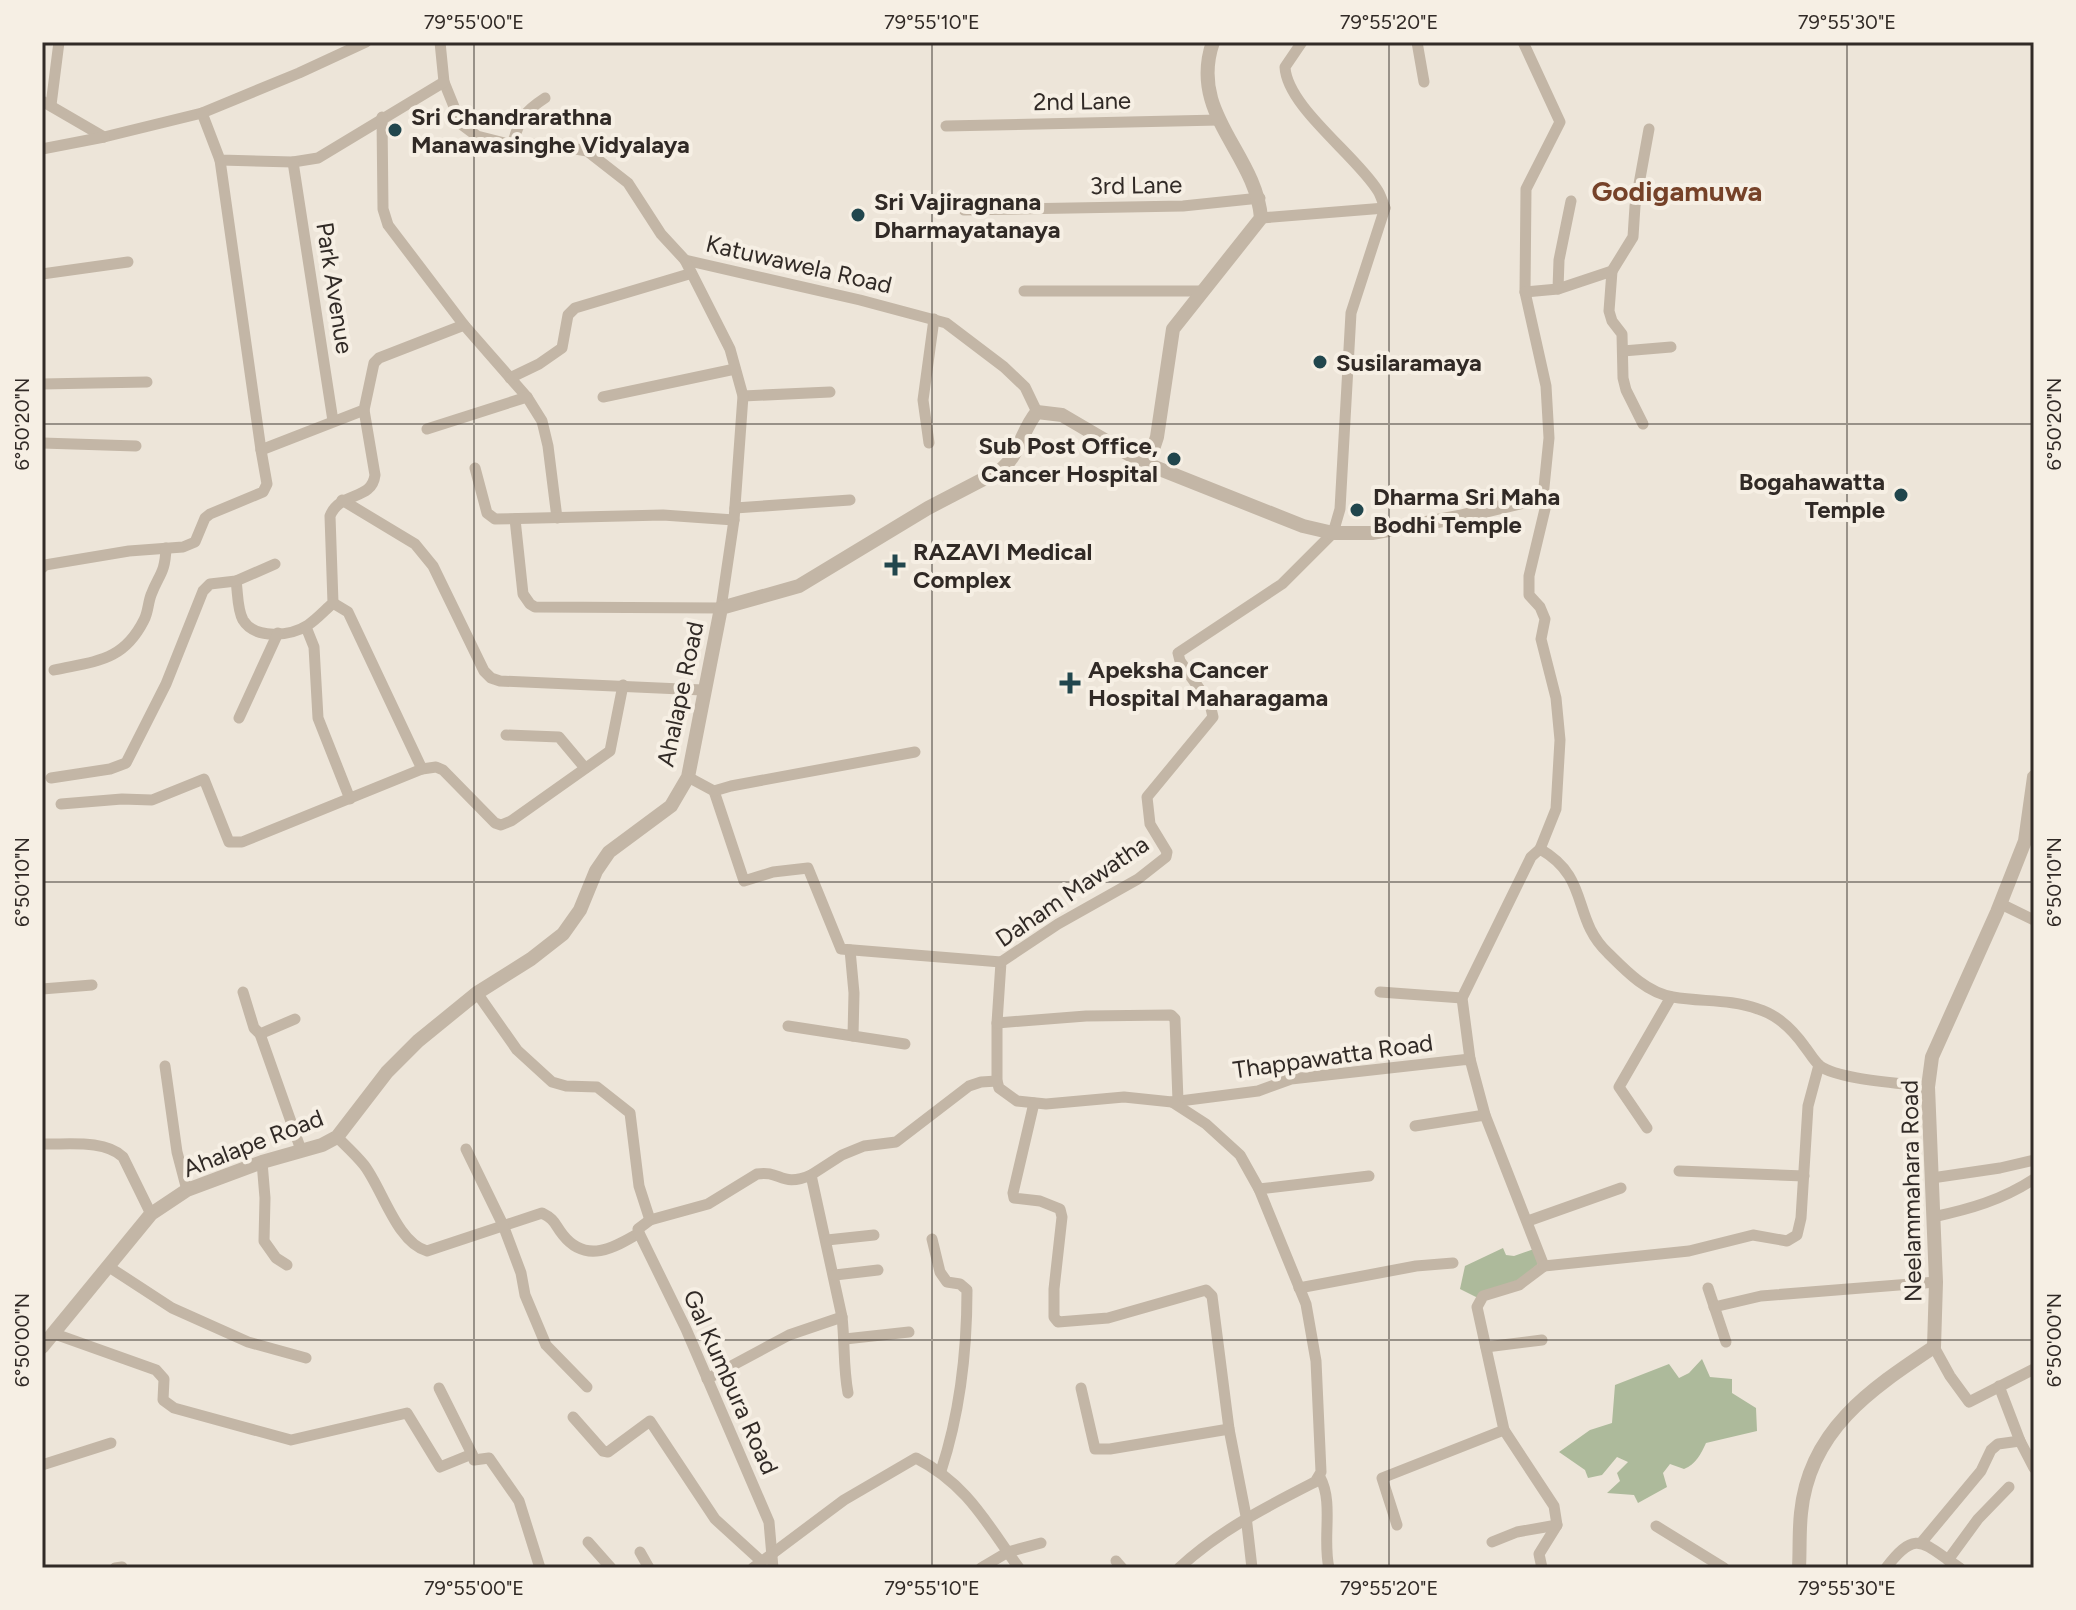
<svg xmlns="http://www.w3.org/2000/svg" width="2076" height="1610" font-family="Figtree,sans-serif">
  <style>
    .green { fill: #adba9b }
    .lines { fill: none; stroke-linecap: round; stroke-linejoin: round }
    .minor { stroke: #c3b6a6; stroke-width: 11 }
    .tertiary { stroke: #c3b6a6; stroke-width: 14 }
    .ticks { fill: none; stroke: #312a26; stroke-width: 2; stroke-opacity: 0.45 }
    .poi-dot { fill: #21464d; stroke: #f6efe4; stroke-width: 3 }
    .labels { text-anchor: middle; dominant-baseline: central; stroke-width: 8; stroke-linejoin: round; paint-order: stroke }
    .street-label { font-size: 24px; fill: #312a26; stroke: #f6efe4 }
    .poi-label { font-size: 24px; font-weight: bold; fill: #312a26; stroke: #f6efe4; text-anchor: start }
    .quarter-label { font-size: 28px; font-weight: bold; fill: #764229; stroke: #f6efe4 }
    .neatline { fill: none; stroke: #312a26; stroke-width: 3 }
    .ticks-label { font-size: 20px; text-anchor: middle; fill: #312a26 }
  </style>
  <rect width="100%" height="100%" fill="#ede5d9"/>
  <g class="green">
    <polygon points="1503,1248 1506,1255 1514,1256 1534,1249 1538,1264 1516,1283 1478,1298 1460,1289 1465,1266"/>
    <path d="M1702 1359 1710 1377 1732 1379V1393L1756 1408 1757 1431 1706 1443C1701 1454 1696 1464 1684 1469L1670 1464 1663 1473 1667 1487 1638 1503 1634 1495 1607 1493 1620 1481 1617 1473 1628 1462 1617 1457 1602 1475 1588 1478 1585 1470 1559 1452 1590 1430 1612 1423 1615 1385 1669 1364 1679 1378 1689 1373Z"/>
  </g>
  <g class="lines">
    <g class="minor">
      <polyline points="440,42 444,82 461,124 477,136 512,145 547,144 587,151 628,183 661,234 685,260 860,300 946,323 1004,367 1025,387 1037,412"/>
      <path d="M1302 42 1285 67C1287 107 1357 156 1378 191 1381 196 1383 203 1385 208L1351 313 1340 509 1333 533 1282 584 1178 653 1180 661 1210 704 1213 717 1147 797 1150 824 1167 852 1166 857 1138 879 1058 924 1001 962 997 1023V1081L999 1088 1017 1101 1046 1104 1124 1097 1172 1102 1258 1091 1291 1079 1470 1059 1485 1115 1544 1266 1519 1285 1483 1296 1477 1307 1504 1430 1382 1478 1397 1525"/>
      <polyline points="1417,42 1424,82"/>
      <polyline points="1523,42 1560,122 1526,189 1525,292 1546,386 1549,438 1543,497 1545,509 1529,576 1529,595 1540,607 1545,619 1541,639 1556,698 1560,740 1556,809 1540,849"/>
      <polyline points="42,101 104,137 202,113 220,160 293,162 318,158 444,82"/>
      <polyline points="51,105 59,42"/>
      <polyline points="202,113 299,73 366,42"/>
      <polyline points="382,117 383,209 388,225 464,325 527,397 542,421 548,446 557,518"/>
      <polyline points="946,126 1219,120"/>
      <path d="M512 145C520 119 522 113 545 98"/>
      <polyline points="42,149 104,137"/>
      <polyline points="220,160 261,450 364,410 374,363 379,358 464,325"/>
      <polyline points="293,162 333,421"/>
      <polyline points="964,210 1183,206 1260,198"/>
      <polyline points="1261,218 1385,208"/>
      <polyline points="1612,271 1609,311 1612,321 1622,334 1623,378 1626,390 1643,424"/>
      <polyline points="42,274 128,262"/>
      <polyline points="1558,289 1559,260 1571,201"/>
      <polyline points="1024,291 1203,291"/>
      <polyline points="1525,292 1558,289 1612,271 1633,237 1635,206 1649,129"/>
      <polyline points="1623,351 1671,347"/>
      <polyline points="510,378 539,364 562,348 568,315 575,308 689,274"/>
      <polyline points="42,384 147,382"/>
      <polyline points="743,396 830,392"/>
      <polyline points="603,397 735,369"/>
      <polyline points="427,429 527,397"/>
      <polyline points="42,443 136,446"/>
      <polyline points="929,443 923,400 934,319"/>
      <polyline points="475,468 487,513 495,519 663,515 734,520"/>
      <polyline points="342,500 415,544 433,566 484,671 491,678 500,681 703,690"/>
      <polyline points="735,508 850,500"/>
      <polyline points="515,519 523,594 530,604 535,607 721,608 734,520 743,396 730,349 685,260"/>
      <polyline points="42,568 45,565 129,551 183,547 195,542 205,518 210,514 263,492 267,484 261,450"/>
      <path d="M236 581C238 593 237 609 243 620 255 640 291 636 308 625 317 619 325 610 333 603L330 516C340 491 372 501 375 475L364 410"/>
      <polyline points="333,603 348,612 422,769 436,767 443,770 495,823 501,825 511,821 610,751 623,685"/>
      <polyline points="306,627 314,647 318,718 350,799"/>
      <path d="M54 670C95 661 123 662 144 620 148 613 148 603 151 595 159 574 165 574 166 548"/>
      <polyline points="239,718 278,633"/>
      <polyline points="506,735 559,737 585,768"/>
      <polyline points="688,777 714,791 744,881 773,872 808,868 841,949 1001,962"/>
      <polyline points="51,778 110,769 126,763 166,684 203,591 210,584 236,581 275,564"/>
      <polyline points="714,791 731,786 915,752"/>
      <polyline points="61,804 122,799 152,800 204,779 229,842 242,842 422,769"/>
      <polyline points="2001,904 2034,920"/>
      <polyline points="42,989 92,985"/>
      <polyline points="243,992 254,1028 260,1034 301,1150"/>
      <polyline points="1380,992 1462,998"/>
      <polyline points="477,993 517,1050 552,1082 566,1086 597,1087 630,1113 639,1186 650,1220"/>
      <polyline points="997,1023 1086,1016 1171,1015 1175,1019 1178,1101"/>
      <polyline points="788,1026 853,1036 854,993 850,950"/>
      <polyline points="260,1034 295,1019"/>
      <polyline points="853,1036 905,1044"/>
      <path d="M1470 1059 1462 998 1531 857 1540 849C1591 878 1571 918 1608 953 1626 971 1647 993 1673 997 1702 1002 1730 999 1758 1009 1778 1015 1793 1030 1805 1047 1809 1052 1814 1061 1820 1066 1840 1080 1902 1083 1928 1087"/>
      <polyline points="165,1066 177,1152 187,1190"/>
      <path d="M1172 1102 1206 1124 1240 1155 1259 1189 1306 1304 1316 1361 1321 1472 1315 1482C1266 1507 1220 1530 1179 1568"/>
      <polyline points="1034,1103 1013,1193 1014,1198 1040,1201 1060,1209 1062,1217 1054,1289 1054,1317 1058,1322 1108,1318 1206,1290 1212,1296 1229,1429 1246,1516 1252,1568"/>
      <polyline points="1415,1126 1485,1115"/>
      <polyline points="1647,1128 1619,1087 1671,997"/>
      <path d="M337 1137C346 1146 356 1155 364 1165 382 1188 397 1243 427 1251L542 1213C556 1220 554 1224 563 1235 586 1264 614 1248 639 1233L638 1229 650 1220 708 1204 757 1174C781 1170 781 1188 811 1175L842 1317C845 1343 843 1366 848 1393"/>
      <path d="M42 1144C66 1145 104 1139 123 1157L151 1214"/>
      <polyline points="466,1149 503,1225 521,1273 525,1295 546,1345 587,1387"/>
      <polyline points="262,1162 265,1198 264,1241 276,1258 287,1265"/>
      <polyline points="1679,1171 1804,1176"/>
      <polyline points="811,1175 842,1155 864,1146 896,1142 969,1086 981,1082 997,1081"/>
      <polyline points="1932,1178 2000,1168 2034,1160"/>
      <polyline points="1259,1189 1369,1176"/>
      <path d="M1933 1217C1970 1209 2002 1200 2034 1179"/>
      <polyline points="1528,1221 1621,1188"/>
      <polyline points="639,1233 686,1329 769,1522 773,1568"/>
      <path d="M932 1239 940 1272 947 1282 960 1284 967 1290C967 1350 960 1413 941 1471"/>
      <polyline points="827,1240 874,1235"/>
      <polyline points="1544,1266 1689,1251 1753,1235 1787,1241 1797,1235 1801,1218 1808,1106 1819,1065"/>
      <polyline points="109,1267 172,1308 248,1342 306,1358"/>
      <polyline points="835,1275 878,1270"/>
      <polyline points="1299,1288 1416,1266 1453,1263"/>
      <polyline points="1708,1288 1726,1342"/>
      <polyline points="1714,1307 1761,1296 1936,1282"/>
      <polyline points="55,1334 156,1370 164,1379 163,1400 174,1408 291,1440 407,1413 440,1467 472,1454 474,1460 489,1458 519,1501 540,1568"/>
      <polyline points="845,1339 909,1332"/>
      <polyline points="1486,1347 1542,1340"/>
      <polyline points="1934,1347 1950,1376 1969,1402 2034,1369"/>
      <polyline points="707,1379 789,1335 842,1317"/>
      <polyline points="1999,1386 2020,1441 2034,1468"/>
      <polyline points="439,1388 472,1454"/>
      <polyline points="1081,1388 1095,1449 1110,1449 1229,1429"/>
      <polyline points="573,1417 603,1451 608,1452 650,1421 715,1519 761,1561"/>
      <polyline points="1504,1430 1554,1506 1557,1525 1539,1554 1542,1568"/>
      <polyline points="42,1465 111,1443"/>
      <path d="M1320 1477C1334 1503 1322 1539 1329 1568"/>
      <polyline points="1656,1526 1724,1568"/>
      <polyline points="588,1542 611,1568"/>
      <polyline points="1492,1542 1517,1532 1557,1525"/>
      <polyline points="1921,1543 1981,1471 1991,1450 1998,1444 2020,1441"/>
      <polyline points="640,1552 649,1568"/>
      <polyline points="1948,1560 1978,1519 2009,1487"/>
      <polyline points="1116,1561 1122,1568"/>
      <polyline points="115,1568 122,1567"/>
      <path d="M753 1568 844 1500 916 1458C967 1484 987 1524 1019 1568"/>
      <polyline points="981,1568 1008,1552 1041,1543"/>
      <path d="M1886 1568C1917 1527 1923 1544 1960 1568"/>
    </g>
    <g class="tertiary">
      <path d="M1142 462 1154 446 1157 437 1173 329 1261 218C1256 153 1188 114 1213 42"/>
      <path d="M42 1347 151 1214 187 1190 262 1162 322 1145 337 1137 387 1072 418 1041 477 993 531 959 563 934 580 910 596 871 609 852 671 806 688 777 721 608 799 586 928 508 999 471C1020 456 1021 431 1037 412L1062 415 1142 462 1303 526 1333 533H1372L1459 517 1543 497"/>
      <path d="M1799 1568C1800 1550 1799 1531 1801 1513 1809 1430 1871 1389 1934 1347L1936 1282 1928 1087 1932 1057 1997 912 2025 841 2034 777"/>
    </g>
  </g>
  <path class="ticks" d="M474 42V1568M932 42V1568M1389 42V1568M1847 42V1568M42 424H2034M42 882H2034M42 1340H2034"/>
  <g class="poi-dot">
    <circle cx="395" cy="130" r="8"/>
    <circle cx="858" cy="215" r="8"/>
    <circle cx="1320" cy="362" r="8"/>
    <circle cx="1174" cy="459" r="8"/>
    <circle cx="1901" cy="495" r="8"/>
    <circle cx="1357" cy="510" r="8"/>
    <path d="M891 553h8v8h8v8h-8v8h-8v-8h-8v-8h8z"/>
    <path d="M1066 671h8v8h8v8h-8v8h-8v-8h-8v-8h8z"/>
  </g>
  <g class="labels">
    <g class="street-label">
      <text transform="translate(1082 101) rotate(-1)">2nd Lane</text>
      <text transform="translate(1136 185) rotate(-1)">3rd Lane</text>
      <text transform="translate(799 264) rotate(13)">Katuwawela Road</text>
      <text transform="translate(335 288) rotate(81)">Park Avenue</text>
      <text transform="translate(680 694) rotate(-78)">Ahalape Road</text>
      <text transform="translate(1072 891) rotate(-34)">Daham Mawatha</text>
      <text transform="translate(1333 1056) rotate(-8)">Thappawatta Road</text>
      <text transform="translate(253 1143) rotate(-21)">Ahalape Road</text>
      <text transform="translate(1911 1191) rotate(-91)">Neelammahara Road</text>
      <text transform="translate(731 1382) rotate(66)">Gal Kumbura Road</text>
    </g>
    <g class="poi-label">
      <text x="411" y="116">Sri Chandrarathna<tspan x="411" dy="28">Manawasinghe Vidyalaya</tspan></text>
      <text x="874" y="201">Sri Vajiragnana<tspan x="874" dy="28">Dharmayatanaya</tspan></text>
      <text x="1336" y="362">Susilaramaya</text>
      <text x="1158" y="445" text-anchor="end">Sub Post Office,<tspan x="1158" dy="28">Cancer Hospital</tspan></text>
      <text x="1885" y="481" text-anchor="end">Bogahawatta<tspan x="1885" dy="28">Temple</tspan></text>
      <text x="1373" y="496">Dharma Sri Maha<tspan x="1373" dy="28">Bodhi Temple</tspan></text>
      <text x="913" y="551">RAZAVI Medical<tspan x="913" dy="28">Complex</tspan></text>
      <text x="1088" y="669">Apeksha Cancer<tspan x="1088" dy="28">Hospital Maharagama</tspan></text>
    </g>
    <g class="quarter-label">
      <text x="1677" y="191">Godigamuwa</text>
    </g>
  </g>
  <rect width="2076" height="1610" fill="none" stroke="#f6efe4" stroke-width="88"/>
  <rect x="44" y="44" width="1988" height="1522" class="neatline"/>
  <g class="ticks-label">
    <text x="474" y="29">79°55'00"E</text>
    <text x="932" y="29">79°55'10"E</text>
    <text x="1389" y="29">79°55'20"E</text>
    <text x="1847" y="29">79°55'30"E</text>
    <text transform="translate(22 424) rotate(-90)" y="7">6°50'20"N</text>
    <text transform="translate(2054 424) rotate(-90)" y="7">6°50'20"N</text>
    <text transform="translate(22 882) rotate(-90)" y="7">6°50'10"N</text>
    <text transform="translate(2054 882) rotate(-90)" y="7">6°50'10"N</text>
    <text transform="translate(22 1340) rotate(-90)" y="7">6°50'00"N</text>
    <text transform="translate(2054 1340) rotate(-90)" y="7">6°50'00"N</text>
    <text x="474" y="1595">79°55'00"E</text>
    <text x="932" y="1595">79°55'10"E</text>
    <text x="1389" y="1595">79°55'20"E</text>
    <text x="1847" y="1595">79°55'30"E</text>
  </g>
</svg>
